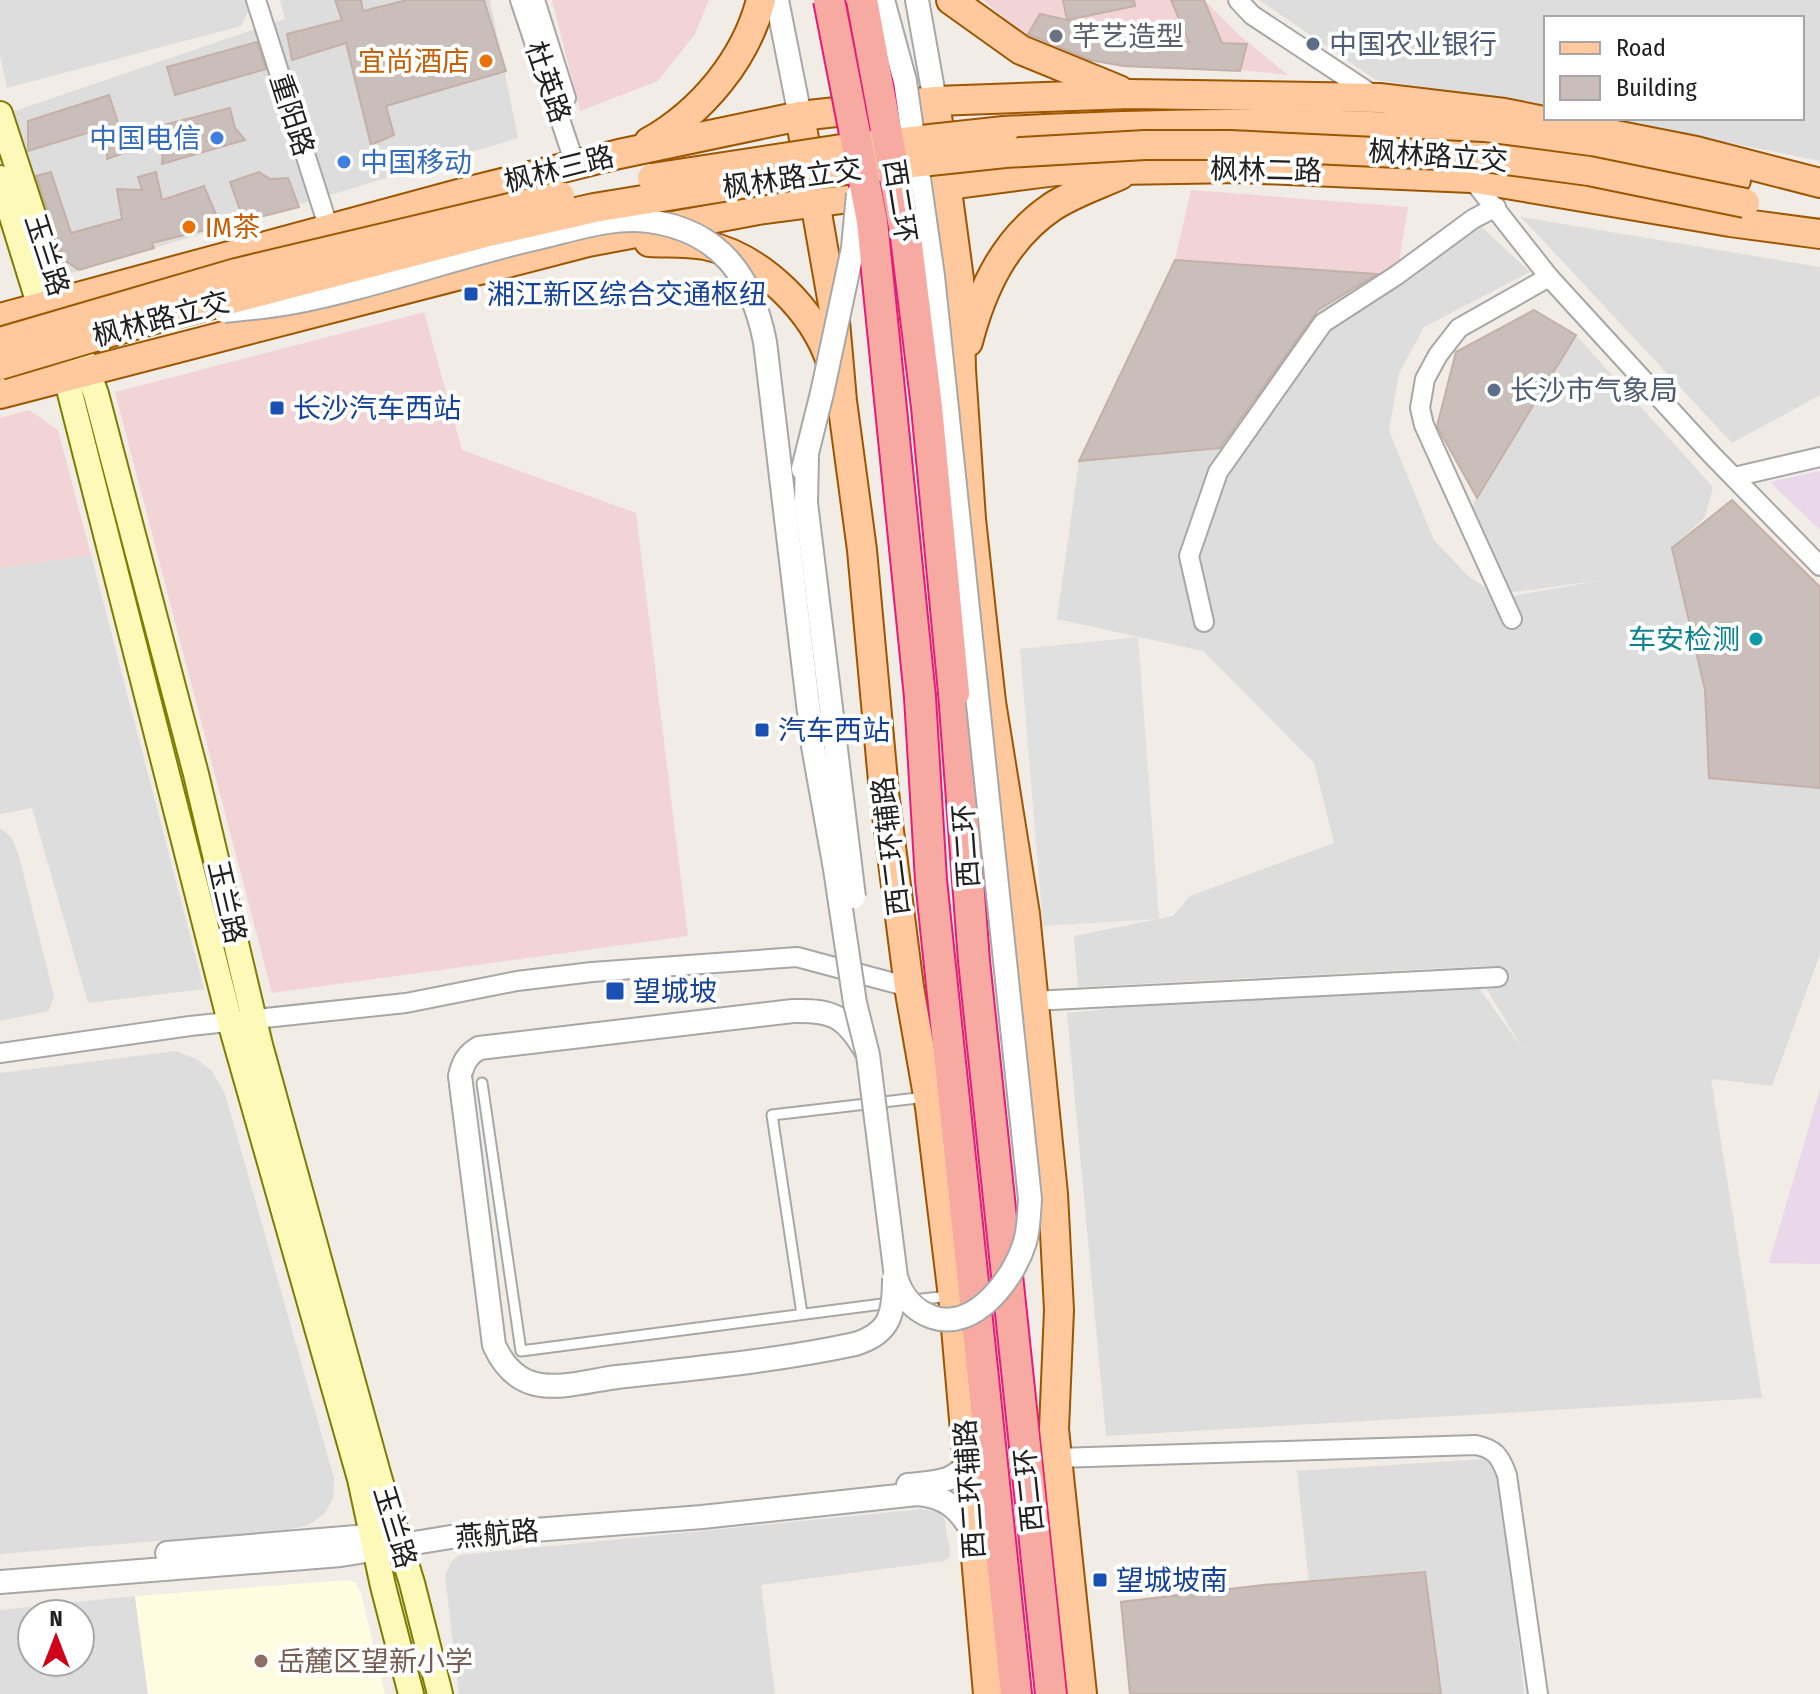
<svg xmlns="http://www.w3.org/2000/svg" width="1820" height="1694" font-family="'Fira Sans Condensed','Noto Sans SC',sans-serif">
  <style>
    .residential { fill: #dedddd; fill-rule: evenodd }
    .commercial { fill: #f2d4d7 }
    .industrial { fill: #ead7e9 }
    .education { fill: #fffce1 }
    .parking { fill: #e0e0e0 }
    .building { fill: #c9beb9; stroke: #c4b0a7; stroke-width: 2 }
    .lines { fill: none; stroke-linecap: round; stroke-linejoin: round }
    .service-casing { stroke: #a7a7a7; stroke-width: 13 }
    .minor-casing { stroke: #a7a7a7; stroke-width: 22 }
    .tertiary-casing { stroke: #a7a7a7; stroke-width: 26 }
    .secondary-casing { stroke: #7e7d00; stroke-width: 28 }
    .primary-casing { stroke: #9c5600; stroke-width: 32 }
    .trunk-casing { stroke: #e61c79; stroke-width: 34 }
    .service { stroke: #fff; stroke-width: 9 }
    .minor { stroke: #fff; stroke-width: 18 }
    .tertiary { stroke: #fff; stroke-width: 22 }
    .secondary { stroke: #fdf9b8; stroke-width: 24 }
    .primary { stroke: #ffc99d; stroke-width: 28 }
    .trunk { stroke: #f6aaa2; stroke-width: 30 }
    .tertiary-bridge-casing { stroke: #a7a7a7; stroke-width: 26; stroke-linecap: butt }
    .primary-bridge-casing { stroke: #9c5600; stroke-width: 32; stroke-linecap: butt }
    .trunk-bridge-casing { stroke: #e61c79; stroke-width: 34; stroke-linecap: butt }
    .tertiary-bridge { stroke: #fff; stroke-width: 22 }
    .primary-bridge { stroke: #ffc99d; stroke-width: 28 }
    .trunk-bridge { stroke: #f6aaa2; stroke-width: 30 }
    .worship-dot { fill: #6b7280; stroke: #fff; stroke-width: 3 }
    .service-dot { fill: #5c6f8a; stroke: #fff; stroke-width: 3 }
    .food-dot { fill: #e8710a; stroke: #fff; stroke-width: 3 }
    .shop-dot { fill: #3f7fe0; stroke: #fff; stroke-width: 3 }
    .transit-dot { fill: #1a4fb4; stroke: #fff; stroke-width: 3 }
    .culture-dot { fill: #0f9aa8; stroke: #fff; stroke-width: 3 }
    .education-dot { fill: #8d6e63; stroke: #fff; stroke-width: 3 }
    .labels { text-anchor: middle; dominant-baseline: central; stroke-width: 8; stroke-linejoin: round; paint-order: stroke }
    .worship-label { font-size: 28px; fill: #5b616d; stroke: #fff; text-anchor: start }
    .service-label { font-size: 28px; fill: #4e5e75; stroke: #fff; text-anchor: start }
    .food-label { font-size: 28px; fill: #c56008; stroke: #fff; text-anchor: end }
    .street-label { font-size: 28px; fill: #202020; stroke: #fff }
    .shop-label { font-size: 28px; fill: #366cbe; stroke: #fff; text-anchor: end }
    .transit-label { font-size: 28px; fill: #164399; stroke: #fff; text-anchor: start }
    .culture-label { font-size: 28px; fill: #0d838f; stroke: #fff; text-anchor: end }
    .education-label { font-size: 28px; fill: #785e54; stroke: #fff; text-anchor: start }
  </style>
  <rect width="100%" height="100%" fill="#f1ece6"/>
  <g class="residential">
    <polygon points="0,0 247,0 250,8 241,26 7,88 0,55"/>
    <polygon points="280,0 490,0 518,138 49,280 0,116 285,19"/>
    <polygon points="1259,0 1820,0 1820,161 1607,118 1802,118 1802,18 1546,18 1546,106 1376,80"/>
    <polygon points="1521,217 1820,267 1820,395 1732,443"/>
    <polygon points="1473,219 1530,272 1424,327 1399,373 1389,431 1434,540 1468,576 1502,598 1603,580 1499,594 1470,509 1576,335 1713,487 1705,517 1672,548 1705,690 1709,778 1820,783 1820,954 1772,1086 1711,1079 1762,1398 1106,1436 1067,1013 1468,973 1523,1049 1480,978 1486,966 1078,987 1074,936 1173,916 1190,896 1334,843 1314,763 1203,651 1057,619 1079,461 1231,447 1318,310"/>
    <polygon points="91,555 204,989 88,1003 32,808 0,814 0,568"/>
    <polygon points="0,828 12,838 19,856 54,996 49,1011 0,1021"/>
    <polygon points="176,1051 196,1059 212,1071 225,1094 334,1478 333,1499 324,1514 308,1525 288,1530 0,1554 0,1073"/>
    <polygon points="1501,1458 1524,1694 1441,1694 1425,1572 1309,1583 1297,1471"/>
    <polygon points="922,1509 936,1511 944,1517 950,1552 949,1558 944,1561 761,1585 775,1694 459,1694 445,1576 451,1562 459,1555"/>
    <path d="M135 1596 148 1694H0V1610ZM32 1614H80V1662H32Z"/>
  </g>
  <g class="commercial">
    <polygon points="552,0 709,0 695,34 658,81 580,111"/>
    <polygon points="983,0 1204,0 1239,35 1288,75 1040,49"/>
    <polygon points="1191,190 1408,207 1397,275 1175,260"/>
    <polygon points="424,312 462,450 636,513 688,936 272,993 115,392"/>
    <polygon points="29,410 58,430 91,555 0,568 0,418"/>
  </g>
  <g class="industrial">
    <polygon points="1820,471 1820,530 1770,482"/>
    <polygon points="1820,1089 1820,1264 1769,1263"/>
  </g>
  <polygon class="education" points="348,1580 356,1583 361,1593 385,1694 148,1694 135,1596"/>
  <polygon class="parking" points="1138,637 1159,919 1043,926 1020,649"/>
  <g class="building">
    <polygon points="335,0 361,0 363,11 407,0 484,0 506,71 386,106 394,135 371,145 346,43 292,60 287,34 342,20"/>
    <polygon points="1063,0 1134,0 1135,6 1067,20"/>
    <polygon points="1171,0 1204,0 1222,43 1247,44 1240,71 1123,66 1090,60 1028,34 1040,14 1067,20 1116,40 1189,42"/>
    <polygon points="257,42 266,69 175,95 167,67"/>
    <polygon points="109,95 122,135 125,134 129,151 107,159 107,127 28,151 28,121"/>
    <polygon points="230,108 235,128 245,140 162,164 163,147 156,127"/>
    <polygon points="51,172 71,233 122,219 117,189 142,190 138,177 156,172 162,200 204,186 221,226 152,243 154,248 79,270 64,260 36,176"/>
    <polygon points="259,172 270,179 288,178 299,207 244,221 230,182"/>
    <polygon points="1175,260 1377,274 1318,310 1220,448 1079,461"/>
    <polygon points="1534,310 1576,335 1477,498 1437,426 1456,352"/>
    <polygon points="1732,500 1820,587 1820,788 1709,778 1705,690 1672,548"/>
    <polygon points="1425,1572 1441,1694 1130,1694 1121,1602 1263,1585"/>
  </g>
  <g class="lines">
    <g class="service-casing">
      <g id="service">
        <polyline points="482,1083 521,1351 890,1303"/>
        <polyline points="913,1300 950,1296"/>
        <polyline points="802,1314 772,1115 926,1097"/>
      </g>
    </g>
    <g class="minor-casing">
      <g id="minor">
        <polyline points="256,0 329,229"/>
        <polyline points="520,0 575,164"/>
        <polyline points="535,0 566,98"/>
        <polyline points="1238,0 1252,15 1376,97"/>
        <polyline points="1471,178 1549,277 1710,453 1820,566"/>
        <polyline points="1734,477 1820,457"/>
        <polyline points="1512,619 1424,425 1420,408 1425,379 1438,355 1459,328 1549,277"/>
        <polyline points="1204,622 1189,556 1218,472 1323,323 1397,275 1473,219 1496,207"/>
        <polyline points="1033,1001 1498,977"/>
        <polyline points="0,1053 190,1026 406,1003 517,981 592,972 797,957 909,987"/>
        <path d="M1057 1458 1476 1445C1495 1449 1500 1456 1507 1475L1538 1694"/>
      </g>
    </g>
    <g class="tertiary-casing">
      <g id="tertiary">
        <polyline points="777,0 800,116"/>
        <polyline points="917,0 935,101"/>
        <path d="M460 1076C463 1063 467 1055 479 1048L793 1011C833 1010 845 1016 866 1051"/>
        <path d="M908 1485C933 1482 957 1484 969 1459"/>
        <polyline points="167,1553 380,1535"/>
        <path d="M0 1582 341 1555 457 1536 702 1517 917 1494C945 1496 961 1509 973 1534"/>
      </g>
    </g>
    <g class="secondary-casing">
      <g id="secondary">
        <polyline points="0,114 61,300 96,394 196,774 260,1045 379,1477 412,1583 440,1694"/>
        <polyline points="0,178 40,307 66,377 230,1022 360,1479 383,1586 411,1694"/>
      </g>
    </g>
    <g class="primary-casing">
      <g id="primary">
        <polyline points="951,0 1021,50 1119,90"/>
        <polyline points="935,101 959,279 961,370 971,519 981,612 991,702 1025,914 1053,1194 1059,1310 1054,1429 1082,1694"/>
        <polyline points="800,116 834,310 842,401 862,550 884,792 909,987 930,1107 954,1305 988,1694"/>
        <path d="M1004 131C1183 122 1361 118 1539 139 1605 147 1671 166 1736 180"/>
        <path d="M649 142C702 112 746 59 761 0"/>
        <path d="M649 242C667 243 687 242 705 245 762 258 815 311 832 365"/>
        <polyline points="0,318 462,193 619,154 800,116 935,101 1131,94 1379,98 1504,113 1696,151 1820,183"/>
        <path d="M968 342C982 288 1005 239 1052 207 1073 193 1098 185 1120 175"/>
        <polyline points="0,394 588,242 758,210 1056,171 1240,168 1471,178 1730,222 1820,234"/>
      </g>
    </g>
    <g class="trunk-casing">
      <g id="trunk">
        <polyline points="954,693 974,961 1051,1694"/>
        <polyline points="920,697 931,880 1016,1694"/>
      </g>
    </g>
    <use href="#service" class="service"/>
    <use href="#minor" class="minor"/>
    <use href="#tertiary" class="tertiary"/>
    <use href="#secondary" class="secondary"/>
    <use href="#primary" class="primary"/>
    <use href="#trunk" class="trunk"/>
    <g class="tertiary-bridge-casing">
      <g id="tertiary-bridge">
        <path d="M224 311C246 309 268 307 290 303 375 287 457 256 542 237 576 229 614 216 649 221 720 231 752 276 765 342L813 746 835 869 855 1003 868 1055 896 1277C902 1297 913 1310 932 1317 975 1332 1014 1278 1025 1242 1029 1228 1029 1213 1030 1199L933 276 905 81 883 0"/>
        <polyline points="807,457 806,503 854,897"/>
        <polyline points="803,469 822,393 853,248 858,194"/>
        <path d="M460 1076 494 1345C502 1363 513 1377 532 1383 557 1391 592 1380 617 1377 696 1368 777 1361 855 1344 891 1333 894 1313 894 1278"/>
      </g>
    </g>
    <g class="primary-bridge-casing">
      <g id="primary-bridge">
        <polyline points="652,178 848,148 1004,131"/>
        <polyline points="0,342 236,273 560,196"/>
        <polyline points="0,365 155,319 493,231 594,208 790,176 1005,153 1145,145 1230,145 1483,157 1589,171 1745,203"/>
      </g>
    </g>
    <g class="trunk-bridge-casing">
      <g id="trunk-bridge">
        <polyline points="829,0 872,221 920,697"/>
        <polyline points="862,0 906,237 927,407 954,693"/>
      </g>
    </g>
    <use href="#tertiary-bridge" class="tertiary-bridge"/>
    <use href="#primary-bridge" class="primary-bridge"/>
    <use href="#trunk-bridge" class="trunk-bridge"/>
  </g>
  <circle class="worship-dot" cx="1056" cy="36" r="8"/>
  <g class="service-dot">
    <circle cx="1313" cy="44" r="8"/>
    <circle cx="1494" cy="390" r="8"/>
  </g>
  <g class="food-dot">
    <circle cx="486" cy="61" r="8"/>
    <circle cx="189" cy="227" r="8"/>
  </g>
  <g class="shop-dot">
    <circle cx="217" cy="138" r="8"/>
    <circle cx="344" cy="162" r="8"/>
  </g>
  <g class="transit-dot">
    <rect x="463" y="286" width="16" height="16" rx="4"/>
    <rect x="269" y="400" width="16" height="16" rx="4"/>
    <rect x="754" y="722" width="16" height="16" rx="4"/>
    <rect x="605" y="981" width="20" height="20" rx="4"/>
    <rect x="1092" y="1572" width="16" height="16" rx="4"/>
  </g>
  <circle class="culture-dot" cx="1756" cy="639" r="8"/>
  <circle class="education-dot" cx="261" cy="1661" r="8"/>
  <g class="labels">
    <g class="worship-label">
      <text x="1072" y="36">芊艺造型</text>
    </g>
    <g class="service-label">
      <text x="1329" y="44">中国农业银行</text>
      <text x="1510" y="390">长沙市气象局</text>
    </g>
    <g class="food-label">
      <text x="470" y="61">宜尚酒店</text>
      <text x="205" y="227" text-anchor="start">IM茶</text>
    </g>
    <g class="street-label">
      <text transform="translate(548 82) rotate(71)">杜英路</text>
      <text transform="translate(292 115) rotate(72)">重阳路</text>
      <text transform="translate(1438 156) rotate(4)">枫林路立交</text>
      <text transform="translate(559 169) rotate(-14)">枫林三路</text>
      <text transform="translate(1266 170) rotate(1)">枫林二路</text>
      <text transform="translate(792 178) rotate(-8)">枫林路立交</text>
      <text transform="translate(900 201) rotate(81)">西二环</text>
      <text transform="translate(47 255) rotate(72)">玉兰路</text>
      <text transform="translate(161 319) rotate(-15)">枫林路立交</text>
      <text transform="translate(891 846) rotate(-97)">西二环辅路</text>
      <text transform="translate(966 846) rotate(-94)">西二环</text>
      <text transform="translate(227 902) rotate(77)">玉兰路</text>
      <text transform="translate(970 1489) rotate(-94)">西二环辅路</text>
      <text transform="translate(1029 1490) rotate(-96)">西二环</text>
      <text transform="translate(395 1527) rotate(73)">玉兰路</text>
      <text transform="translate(497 1534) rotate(-5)">燕航路</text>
    </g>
    <g class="shop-label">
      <text x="201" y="138">中国电信</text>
      <text x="360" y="162" text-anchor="start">中国移动</text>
    </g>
    <g class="transit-label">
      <text x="487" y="294">湘江新区综合交通枢纽</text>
      <text x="293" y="408">长沙汽车西站</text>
      <text x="778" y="730">汽车西站</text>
      <text x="633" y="991">望城坡</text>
      <text x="1116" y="1580">望城坡南</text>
    </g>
    <g class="culture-label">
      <text x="1740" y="639">车安检测</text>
    </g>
    <g class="education-label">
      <text x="277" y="1661">岳麓区望新小学</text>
    </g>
  </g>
  <rect x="1544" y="16" width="260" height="104" fill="#ffffff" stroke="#a6a6a6" stroke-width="2"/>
  <rect x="1560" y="42" width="40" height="12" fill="#ffc99d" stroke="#a6a6a6" stroke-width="2"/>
  <text x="1616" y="56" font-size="24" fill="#202020">Road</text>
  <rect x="1560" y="76" width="40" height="24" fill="#c9beb9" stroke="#a6a6a6" stroke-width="2"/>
  <text x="1616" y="96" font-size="24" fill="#202020">Building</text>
  <g transform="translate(56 1638)"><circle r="38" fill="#ffffff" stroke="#a6a6a6" stroke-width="2"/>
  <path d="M0-6L14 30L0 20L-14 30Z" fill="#d00018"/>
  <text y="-12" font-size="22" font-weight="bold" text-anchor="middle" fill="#202020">N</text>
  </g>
</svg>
